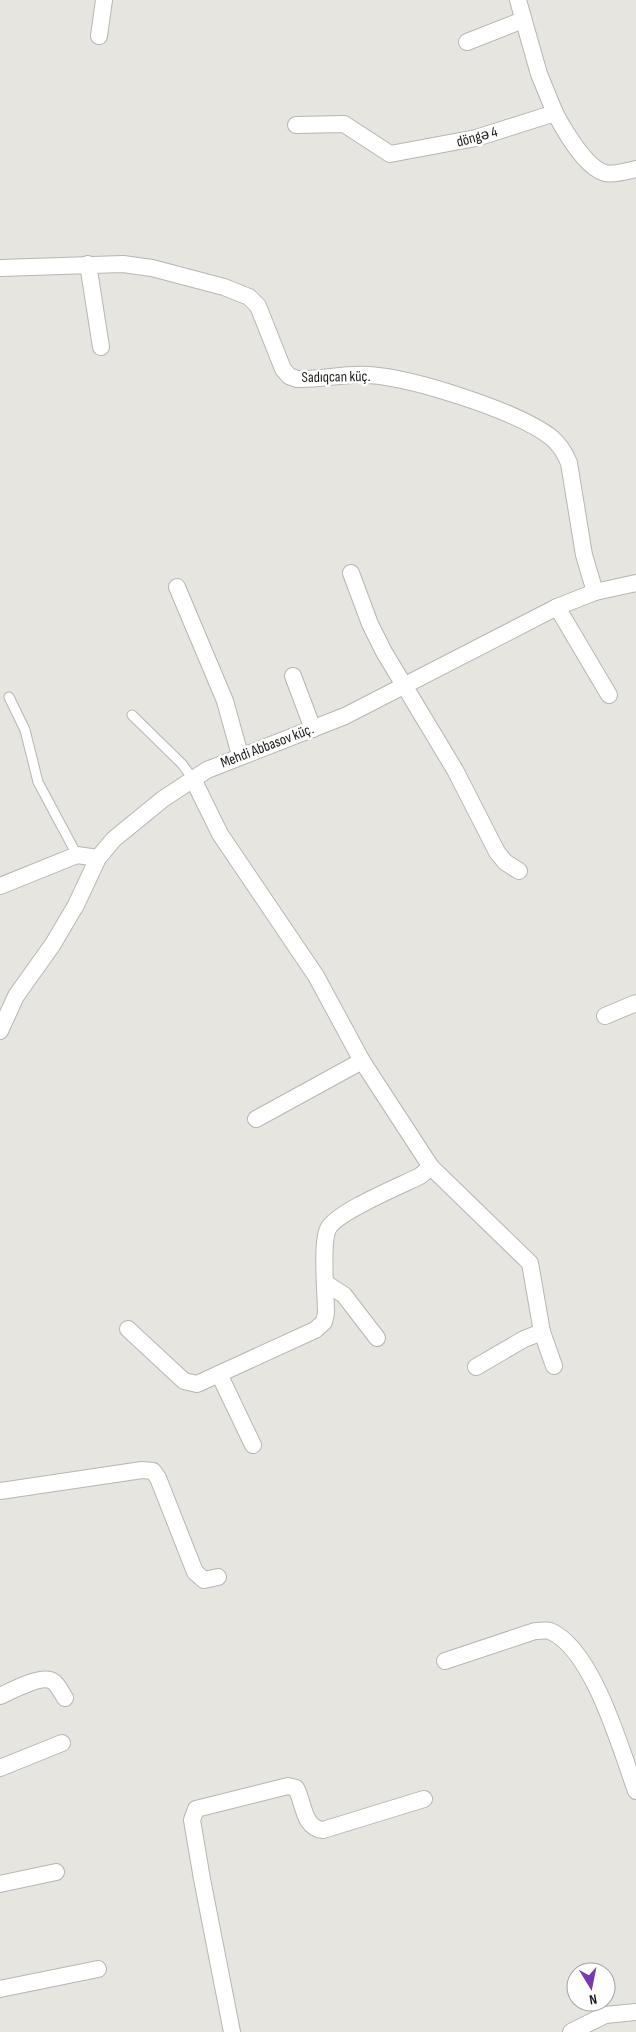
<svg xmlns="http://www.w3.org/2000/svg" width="636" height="2032" font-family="'Sofia Sans Condensed',sans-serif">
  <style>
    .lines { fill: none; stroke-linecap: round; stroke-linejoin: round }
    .service-casing { stroke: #b7b6b1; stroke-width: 11 }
    .minor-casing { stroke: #b7b6b1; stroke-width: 18 }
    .service { stroke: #fff; stroke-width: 9 }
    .minor { stroke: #fff; stroke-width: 16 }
    .labels { text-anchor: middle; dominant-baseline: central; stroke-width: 5; stroke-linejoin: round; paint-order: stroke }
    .street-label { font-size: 15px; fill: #1b1a18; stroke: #fff }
  </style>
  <rect width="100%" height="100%" fill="#e6e5e0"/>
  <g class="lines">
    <g class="service-casing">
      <g id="service">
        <polyline points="9,697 25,730 38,782 77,855"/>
        <polyline points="132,715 182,764 193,779"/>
      </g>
    </g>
    <g class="minor-casing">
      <g id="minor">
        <polyline points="518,0 539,74 555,113"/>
        <polyline points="99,36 104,0"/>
        <polyline points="467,42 523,20"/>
        <path d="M296 125 344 124 390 154 476 138 555 113C564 130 586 168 605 173 614 175 627 171 636 169"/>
        <polyline points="88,264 101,347"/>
        <path d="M0 268 123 264 152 268 224 287 249 297 258 306 283 369 289 376 297 379C321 380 345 373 369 375 413 378 518 411 552 438 560 445 565 453 569 463L584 555 595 592"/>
        <polyline points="351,573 370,624 384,652 455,770 497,852 505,862 519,871"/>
        <polyline points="177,587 225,701 240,755"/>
        <polyline points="557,607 609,695"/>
        <polyline points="293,676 313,729"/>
        <polyline points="193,779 220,834 316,976 362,1061 431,1167 530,1263 542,1332 554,1366"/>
        <polyline points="0,886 77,855 98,858"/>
        <polyline points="605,1016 636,1003"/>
        <polyline points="0,1031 16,996 53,944 76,905 98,858 114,839 163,799 207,770 345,716 557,607 595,592 636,583"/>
        <polyline points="256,1119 362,1061"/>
        <polyline points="327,1284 344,1295 377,1338"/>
        <path d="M128 1329 184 1381 197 1384 315 1330 324 1322 326 1313C326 1295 321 1243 328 1229 336 1212 400 1186 420 1176L431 1167"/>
        <polyline points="476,1367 524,1339 542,1332"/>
        <polyline points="219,1374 253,1445"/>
        <polyline points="0,1491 142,1470 153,1471 158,1478 195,1572 204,1580 218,1577"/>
        <path d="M445 1661 535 1631C540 1631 546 1630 550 1631 593 1649 621 1750 636 1791"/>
        <path d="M0 1696C11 1691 39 1676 50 1680 57 1682 61 1692 65 1698"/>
        <polyline points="0,1768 62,1743"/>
        <polyline points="0,1884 56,1872"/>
        <polyline points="0,1989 98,1969"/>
        <path d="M232 2032 202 1879 192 1820 196 1809 288 1786 296 1788C304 1803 303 1828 323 1830L424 1799"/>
        <polyline points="571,2032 605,2015 636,2012"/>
      </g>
    </g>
    <use href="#service" class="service"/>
    <use href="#minor" class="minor"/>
  </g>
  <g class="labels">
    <g class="street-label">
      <text transform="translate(477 137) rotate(-15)">döngə 4</text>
      <text transform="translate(336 377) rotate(-1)">Sadıqcan küç.</text>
      <text transform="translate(267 746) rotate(-21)">Mehdi Abbasov küç.</text>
    </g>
  </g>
  <g transform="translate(591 1987) rotate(170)"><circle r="24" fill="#ffffff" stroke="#a4a3a3"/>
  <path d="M0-4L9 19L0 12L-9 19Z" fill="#793aaf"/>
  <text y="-8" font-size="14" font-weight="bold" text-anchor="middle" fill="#1b1a18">N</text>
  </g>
</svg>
